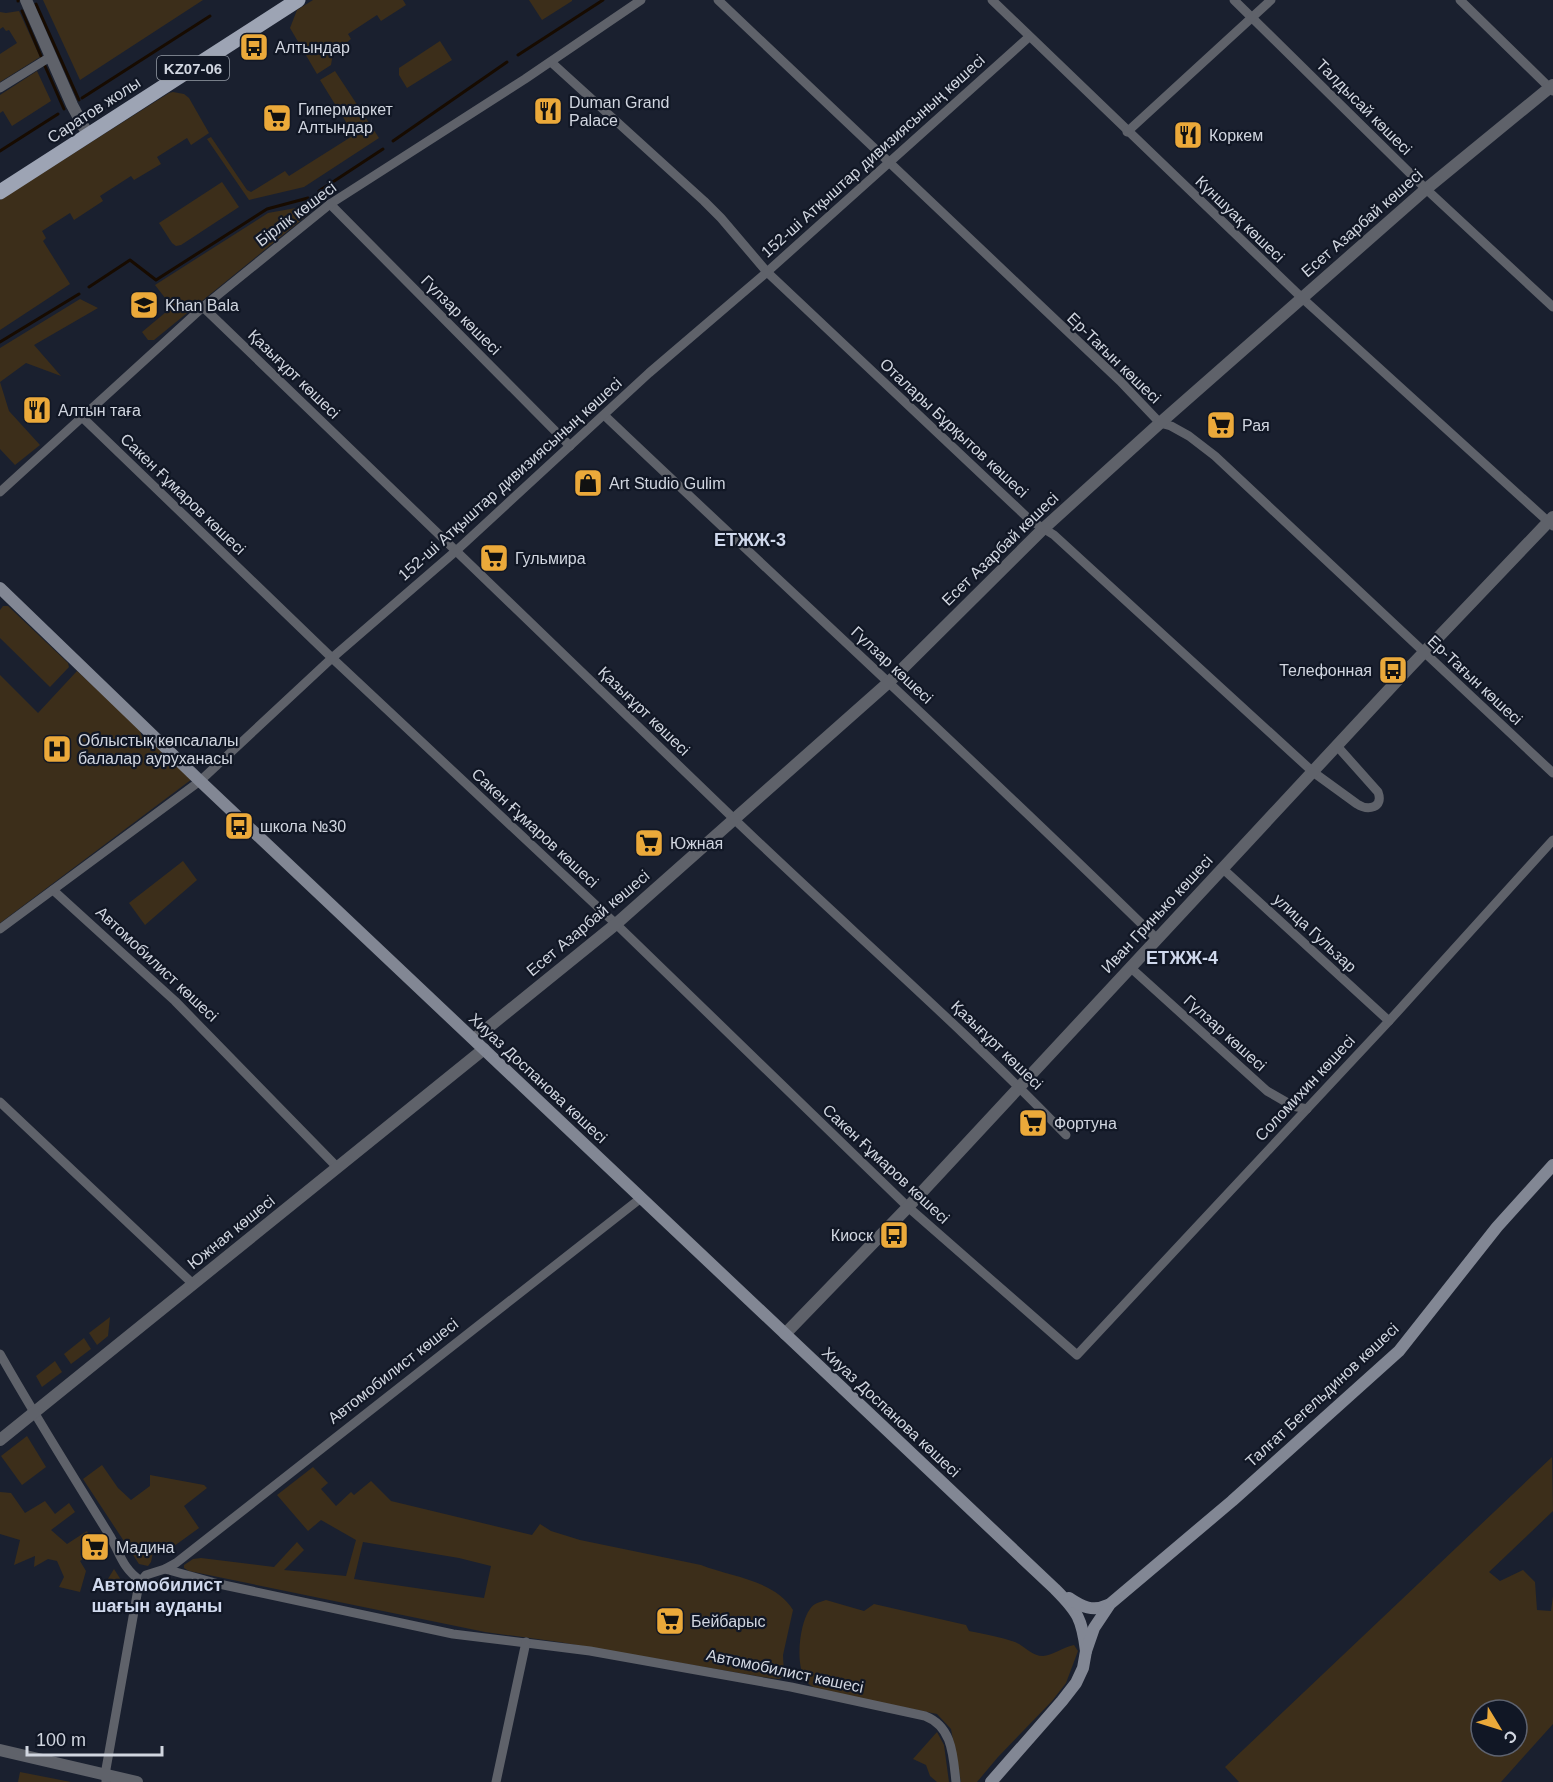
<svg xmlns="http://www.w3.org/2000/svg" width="1553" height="1782" font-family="Arial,sans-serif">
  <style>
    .green { fill: #3c2e1a; fill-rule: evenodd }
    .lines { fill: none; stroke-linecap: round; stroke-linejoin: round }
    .stream { stroke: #170b00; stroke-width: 3 }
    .minor { stroke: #5f626a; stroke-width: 9 }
    .tertiary { stroke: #5f626a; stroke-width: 12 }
    .secondary { stroke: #828794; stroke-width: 12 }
    .primary { stroke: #9da4b4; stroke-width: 15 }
    .labels { text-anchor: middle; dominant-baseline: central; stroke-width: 4.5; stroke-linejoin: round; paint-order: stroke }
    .shield { fill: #111725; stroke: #979da8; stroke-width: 1.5 }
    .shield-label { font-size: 15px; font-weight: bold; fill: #d1d6e0 }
    .poi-label { font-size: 16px; fill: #d1d6e0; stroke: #111725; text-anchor: start }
    .street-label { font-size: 16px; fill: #d1d6e0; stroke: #111725 }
    .neighbourhood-label { font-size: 18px; font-weight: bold; fill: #d0d9ed; stroke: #111725 }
  </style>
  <rect width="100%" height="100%" fill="#1a202f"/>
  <g class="green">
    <polygon points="43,0 203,0 80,80"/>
    <polygon points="313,0 403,0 406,5 381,21 377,15 348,34 351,39 333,53 331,65 317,74 290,28 297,10"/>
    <polygon points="529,0 572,0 572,1 542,20"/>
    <polygon points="19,11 40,57 0,82 0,54 17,43 9,30 6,31 3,27 0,29 0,12 6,13"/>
    <polygon points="440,41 452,60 407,88 399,75 399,68"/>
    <polygon points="37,71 51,101 12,126 3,111 0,113 0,95"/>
    <polygon points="335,71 379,138 304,187 249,200 207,139 211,137 247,190 251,192 285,171 289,176 354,135 320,80"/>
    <polygon points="173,92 184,94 189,98 209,133 191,145 187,138 157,157 161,164 134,180 131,176 100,196 103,201 74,220 70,213 42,231 46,238 43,241 70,284 0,330 0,200 169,93"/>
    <polygon points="222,182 239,207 181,245 176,246 172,243 159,223"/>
    <polygon points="311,203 310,213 154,340 148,340 142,332 172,307 155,285 268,213 307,206"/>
    <polygon points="80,299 98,308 34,345 61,376 26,363 0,382 9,411 40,445 15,465 0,449 0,348"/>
    <polygon points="3,606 8,606 68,663 69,667 50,687 0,638 0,610"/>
    <polygon points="77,671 139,728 142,737 151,740 192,779 0,923 0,675 38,713"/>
    <polygon points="183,861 197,880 145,925 129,903"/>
    <polygon points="110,1317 108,1336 97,1345 89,1333"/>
    <polygon points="84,1338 91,1349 71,1364 64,1354"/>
    <polygon points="55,1361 62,1372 42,1387 36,1376"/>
    <polygon points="27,1436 46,1467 22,1485 1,1456"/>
    <path d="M1552 1457 1553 1511 1489 1572 1500 1581 1523 1570 1535 1582 1537 1610 1551 1611 1553 1596V1724L1501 1782H1239L1225 1767ZM1481 1710H1517V1746H1481Z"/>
    <polygon points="102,1465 118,1488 131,1500 150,1486 150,1475 204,1485 207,1488 184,1506 199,1528 170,1549 164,1542 153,1552 151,1562 148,1566 139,1564 83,1479"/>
    <path d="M313 1467 328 1483 321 1489 336 1506 351 1492 354 1495 371 1481 391 1501 532 1535 540 1524 551 1531 580 1540 701 1565C731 1577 775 1580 793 1610L783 1655 784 1676 779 1679 769 1678 559 1642 485 1632 189 1571 184 1568V1565L193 1559 201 1558 274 1567 297 1542 304 1550 284 1570 346 1576 356 1540 321 1520 308 1531 277 1495ZM363 1542 459 1558 491 1566 484 1598 354 1579Z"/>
    <polygon points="0,1492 11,1493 25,1513 45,1501 55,1514 69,1503 75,1512 51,1530 67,1544 87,1531 94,1543 89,1547 92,1553 80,1561 86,1571 80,1592 59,1587 64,1577 57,1561 48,1559 34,1567 35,1556 14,1565 20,1540 0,1534"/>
    <polygon points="114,1569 128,1591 103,1587"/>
    <path d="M826 1600 864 1611 874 1604 966 1625 969 1631C984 1634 1000 1637 1015 1642 1025 1646 1032 1656 1043 1656 1051 1656 1064 1647 1074 1645L1078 1651 1066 1683 1052 1701 998 1757 977 1782H961L951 1729 937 1714 825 1691C819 1689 812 1688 808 1683 794 1669 799 1624 810 1609 814 1603 820 1602 826 1600Z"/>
    <polygon points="937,1732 944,1745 949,1782 937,1782 930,1776 926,1765 913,1759"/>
    <polygon points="20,1772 71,1782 18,1782"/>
  </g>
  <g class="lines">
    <g class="stream">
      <polyline points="18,0 18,1"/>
      <polyline points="36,4 79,100"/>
      <polyline points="22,11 41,56"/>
      <polyline points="518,55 603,0"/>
      <polyline points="45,66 64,109"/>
      <polyline points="82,98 210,16"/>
      <polyline points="393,141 507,62"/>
      <polyline points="0,151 58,114"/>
      <polyline points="319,191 383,149"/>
      <polyline points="89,287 130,260 156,280 267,209 308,198"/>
      <polyline points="0,342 79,294"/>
    </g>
    <g class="minor">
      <polyline points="718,0 1120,381 1160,423 1171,426 1189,436 1215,456 1553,773"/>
      <polyline points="992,0 1301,297 1553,526"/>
      <polyline points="1234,0 1426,189 1553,307"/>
      <polyline points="1460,0 1553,91"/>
      <path d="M551 62 704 201 721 218 767 272 1030 520 1054 535 1313 772 1357 804C1368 811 1384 808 1378 792L1337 746"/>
      <polyline points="0,88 50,57"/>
      <polyline points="1127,132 1271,0"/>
      <polyline points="330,204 570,446"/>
      <path d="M203 307C379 476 554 647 731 816 842 923 959 1024 1066 1135"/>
      <path d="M604 415C788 590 976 761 1157 939"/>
      <polyline points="82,417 332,658 616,924 908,1207 1077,1355 1389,1021 1553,840"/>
      <polyline points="0,492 203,307 330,204 525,79 641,0"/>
      <polyline points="1222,868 1389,1021"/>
      <polyline points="53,890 175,1001 337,1167"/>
      <polyline points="0,929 200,781 332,658 457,550 649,373 767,272 1029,37"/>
      <polyline points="1131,968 1267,1091 1293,1106 1307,1109"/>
      <polyline points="0,1102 193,1284"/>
      <path d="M0 1354C35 1416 73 1476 110 1536 120 1554 123 1569 141 1581"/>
      <path d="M165 1569 219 1584 453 1634 590 1651 791 1687 925 1716C953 1727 953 1756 956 1782"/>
      <polyline points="106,1782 106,1769 138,1589 141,1581 146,1575 165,1569 176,1563 641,1198"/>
      <polyline points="496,1782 526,1642"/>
    </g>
    <g class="tertiary">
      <polyline points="26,0 72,105 88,135"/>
      <polyline points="474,1039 616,924 889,682 1043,529 1160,423 1426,189 1553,85"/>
      <polyline points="785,1334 908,1207 1409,668 1553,517"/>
      <polyline points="0,1440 484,1049"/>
      <polyline points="0,1750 137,1782"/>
    </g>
    <g class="secondary">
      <path d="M0 588 200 781 1055 1589C1078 1612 1082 1619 1086 1651"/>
      <path d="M1069 1598C1082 1607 1093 1612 1108 1605"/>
      <polyline points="991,1782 1062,1701 1076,1683 1083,1668 1086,1651 1094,1628 1110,1604 1232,1501 1399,1351 1497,1227 1553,1165"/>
    </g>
    <polyline class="primary" points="0,192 298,0"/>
  </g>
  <defs>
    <g id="bus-square" transform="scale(1.5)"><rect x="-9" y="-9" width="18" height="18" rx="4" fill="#eba93a" stroke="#111725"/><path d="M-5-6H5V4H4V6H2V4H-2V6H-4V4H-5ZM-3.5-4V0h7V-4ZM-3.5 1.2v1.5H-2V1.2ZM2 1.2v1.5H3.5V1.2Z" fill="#111"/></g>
    <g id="restaurant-square" transform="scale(1.5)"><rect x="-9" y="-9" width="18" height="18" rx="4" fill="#eba93a" stroke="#111725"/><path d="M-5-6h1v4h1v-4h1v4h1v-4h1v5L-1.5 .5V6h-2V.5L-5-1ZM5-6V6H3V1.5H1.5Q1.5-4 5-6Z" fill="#111"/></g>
    <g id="supermarket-square" transform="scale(1.5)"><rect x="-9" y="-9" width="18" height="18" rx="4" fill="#eba93a" stroke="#111725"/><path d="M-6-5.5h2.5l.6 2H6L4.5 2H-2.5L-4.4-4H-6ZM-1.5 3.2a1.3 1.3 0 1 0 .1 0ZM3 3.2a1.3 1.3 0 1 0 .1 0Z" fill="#111"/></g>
    <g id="school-square" transform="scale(1.5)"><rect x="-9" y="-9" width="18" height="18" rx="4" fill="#eba93a" stroke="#111725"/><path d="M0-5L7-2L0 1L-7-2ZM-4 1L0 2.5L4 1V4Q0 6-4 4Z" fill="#111"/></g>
    <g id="shop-square" transform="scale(1.5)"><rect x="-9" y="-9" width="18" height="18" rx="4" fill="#eba93a" stroke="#111725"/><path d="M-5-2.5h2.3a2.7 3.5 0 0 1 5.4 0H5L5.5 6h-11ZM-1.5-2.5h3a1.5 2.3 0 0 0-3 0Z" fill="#111"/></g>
    <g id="hospital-square" transform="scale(1.5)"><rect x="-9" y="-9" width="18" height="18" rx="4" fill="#eba93a" stroke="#111725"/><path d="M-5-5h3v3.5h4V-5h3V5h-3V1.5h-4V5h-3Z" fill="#111"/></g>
  </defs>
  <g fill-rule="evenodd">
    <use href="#bus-square" x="254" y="47"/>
    <use href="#restaurant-square" x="548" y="111"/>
    <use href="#supermarket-square" x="277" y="118"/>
    <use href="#restaurant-square" x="1188" y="135"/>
    <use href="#school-square" x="144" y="305"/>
    <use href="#restaurant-square" x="37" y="410"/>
    <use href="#supermarket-square" x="1221" y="425"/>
    <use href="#shop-square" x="588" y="483"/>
    <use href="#supermarket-square" x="494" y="558"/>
    <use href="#bus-square" x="1393" y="670"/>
    <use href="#hospital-square" x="57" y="749"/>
    <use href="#bus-square" x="239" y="826"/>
    <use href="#supermarket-square" x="649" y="843"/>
    <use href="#supermarket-square" x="1033" y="1123"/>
    <use href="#bus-square" x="894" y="1235"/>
    <use href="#supermarket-square" x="95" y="1547"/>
    <use href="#supermarket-square" x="670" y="1621"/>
  </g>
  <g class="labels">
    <rect class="shield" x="157" y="56" width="72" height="24" rx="4.5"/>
    <g class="shield-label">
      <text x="193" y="68">KZ07-06</text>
    </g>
    <g class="poi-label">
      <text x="275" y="47">Алтындар</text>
      <text x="569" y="102">Duman Grand<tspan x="569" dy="18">Palace</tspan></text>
      <text x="298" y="109">Гипермаркет<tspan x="298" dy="18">Алтындар</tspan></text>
      <text x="1209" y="135">Коркем</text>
      <text x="165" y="305">Khan Bala</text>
      <text x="58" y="410">Алтын таға</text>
      <text x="1242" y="425">Рая</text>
      <text x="609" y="483">Art Studio Gulim</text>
      <text x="515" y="558">Гульмира</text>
      <text x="1372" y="670" text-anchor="end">Телефонная</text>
      <text x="78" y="740">Облыстық көпсалалы<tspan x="78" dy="18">балалар ауруханасы</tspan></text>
      <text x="260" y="826">школа №30</text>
      <text x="670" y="843">Южная</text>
      <text x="1054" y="1123">Фортуна</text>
      <text x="873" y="1235" text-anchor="end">Киоск</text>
      <text x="116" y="1547">Мадина</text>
      <text x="691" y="1621">Бейбарыс</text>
    </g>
    <g class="street-label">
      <text transform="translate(1364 107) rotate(45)">Талдысай көшесі</text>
      <text transform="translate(94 110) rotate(-33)">Саратов жолы</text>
      <text transform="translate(873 156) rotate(-42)">152-ші Атқыштар дивизиясының көшесі</text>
      <text transform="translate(296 214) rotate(-37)">Бірлік көшесі</text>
      <text transform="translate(1240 219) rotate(44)">Күншуақ көшесі</text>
      <text transform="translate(1362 223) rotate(-41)">Есет Азарбай көшесі</text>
      <text transform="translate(461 315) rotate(45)">Гүлзар көшесі</text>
      <text transform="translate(1114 358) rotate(44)">Ер-Тағын көшесі</text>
      <text transform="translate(294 374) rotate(44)">Қазығұрт көшесі</text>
      <text transform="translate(954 428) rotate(43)">Оталары Бұрқытов көшесі</text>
      <text transform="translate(510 479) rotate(-42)">152-ші Атқыштар дивизиясының көшесі</text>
      <text transform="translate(183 494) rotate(44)">Сакен Ғұмаров көшесі</text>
      <text transform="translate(1000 549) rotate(-44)">Есет Азарбай көшесі</text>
      <text transform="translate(892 665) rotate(43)">Гүлзар көшесі</text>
      <text transform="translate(1475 680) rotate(43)">Ер-Тағын көшесі</text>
      <text transform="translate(644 711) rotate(44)">Қазығұрт көшесі</text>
      <text transform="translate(535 828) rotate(43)">Сакен Ғұмаров көшесі</text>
      <text transform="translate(1157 914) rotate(-47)">Иван Гринько көшесі</text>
      <text transform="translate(588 923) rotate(-40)">Есет Азарбай көшесі</text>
      <text transform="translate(1315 933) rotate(43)">улица Гульзар</text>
      <text transform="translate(157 964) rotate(43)">Автомобилист көшесі</text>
      <text transform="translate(1225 1033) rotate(42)">Гүлзар көшесі</text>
      <text transform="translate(997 1045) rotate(44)">Қазығұрт көшесі</text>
      <text transform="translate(538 1078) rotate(43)">Хиуаз Доспанова көшесі</text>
      <text transform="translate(1305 1088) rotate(-47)">Соломихин көшесі</text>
      <text transform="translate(886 1164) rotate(43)">Сакен Ғұмаров көшесі</text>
      <text transform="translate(231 1232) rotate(-39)">Южная көшесі</text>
      <text transform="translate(393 1371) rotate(-38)">Автомобилист көшесі</text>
      <text transform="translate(1322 1395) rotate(-43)">Талғат Бегельдинов көшесі</text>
      <text transform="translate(891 1412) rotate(43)">Хиуаз Доспанова көшесі</text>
      <text transform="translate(785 1671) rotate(12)">Автомобилист көшесі</text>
    </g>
    <g class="neighbourhood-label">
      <text x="750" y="540">ЕТЖЖ-3</text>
      <text x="1182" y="958">ЕТЖЖ-4</text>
      <text x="157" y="1585">Автомобилист<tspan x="157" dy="21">шағын ауданы</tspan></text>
    </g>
  </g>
  <g transform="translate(1499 1728) rotate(128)"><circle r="28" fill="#111725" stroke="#5e6370" stroke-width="1.5"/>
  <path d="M0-4.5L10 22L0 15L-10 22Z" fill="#eba93a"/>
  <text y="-9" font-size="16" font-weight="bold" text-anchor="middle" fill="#d1d6e0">С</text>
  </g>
  <path d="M27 1746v9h135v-9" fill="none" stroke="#d1d6e0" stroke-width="3"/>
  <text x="36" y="1746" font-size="18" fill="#d1d6e0" stroke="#111725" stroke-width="4.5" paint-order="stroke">100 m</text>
</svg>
